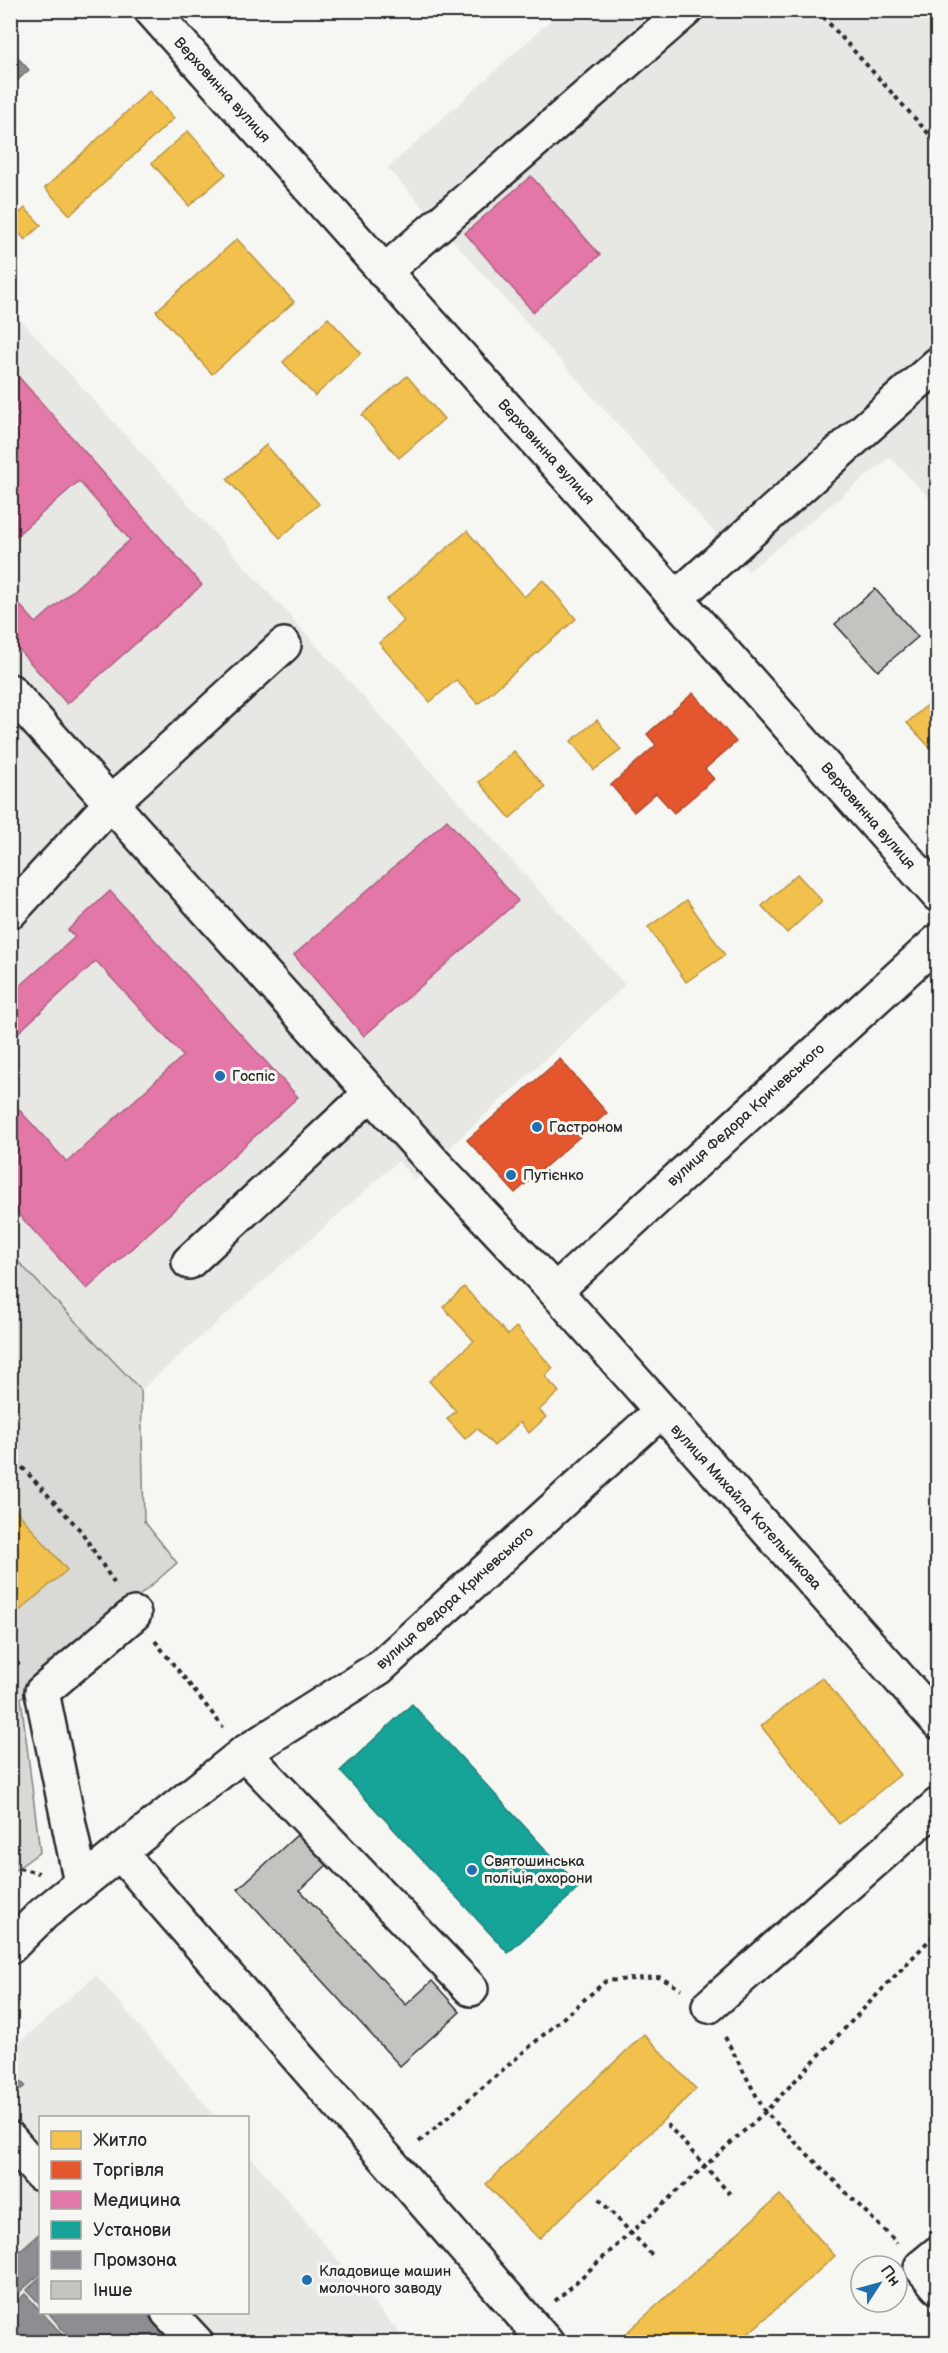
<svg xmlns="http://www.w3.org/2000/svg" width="948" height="2353" font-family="'Balsamiq Sans',sans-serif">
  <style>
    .built { fill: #e7e7e3 }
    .green { fill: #d9d9d5; stroke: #828280; stroke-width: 1.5 }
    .homes { fill: #f2c14e; stroke: #b69444; stroke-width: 1.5 }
    .shops { fill: #e4572e; stroke: #ac4a2d; stroke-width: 1.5 }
    .health { fill: #e377a8; stroke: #ac6082; stroke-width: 1.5 }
    .public { fill: #17a398; stroke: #1d7f77; stroke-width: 1.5 }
    .industry { fill: #8d8d92; stroke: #707073; stroke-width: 1.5 }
    .building { fill: #c3c3c0; stroke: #2b2b2b; stroke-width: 1.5 }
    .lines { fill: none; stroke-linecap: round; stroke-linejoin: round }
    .minor-casing { stroke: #2b2b2b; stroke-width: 38 }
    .path { stroke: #2b2b2b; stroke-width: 4; stroke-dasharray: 4.5 4.5; stroke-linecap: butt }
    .minor { stroke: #f6f6f2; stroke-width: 33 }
    .poi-dot { fill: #1f6fb2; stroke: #f6f6f2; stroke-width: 2 }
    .labels { text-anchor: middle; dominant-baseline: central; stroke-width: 6; stroke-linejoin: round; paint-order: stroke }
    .street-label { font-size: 15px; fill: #2b2b2b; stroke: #f6f6f2 }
    .poi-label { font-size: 15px; fill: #2b2b2b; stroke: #f6f6f2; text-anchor: start }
  </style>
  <rect width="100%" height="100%" fill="#f6f6f2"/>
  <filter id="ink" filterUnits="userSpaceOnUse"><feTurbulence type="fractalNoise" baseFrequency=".0167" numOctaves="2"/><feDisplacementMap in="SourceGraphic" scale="12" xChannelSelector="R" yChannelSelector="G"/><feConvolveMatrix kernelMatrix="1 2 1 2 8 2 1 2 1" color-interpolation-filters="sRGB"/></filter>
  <g filter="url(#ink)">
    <g class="built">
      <polygon points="561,11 937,11 937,506 890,457 749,571 388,168"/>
      <polygon points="10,308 625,985 415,1180 398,1161 141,1390 11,1253"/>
      <polygon points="96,1975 216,2117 40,2118 40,2312 248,2312 248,2154 407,2342 11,2342 10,2051"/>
    </g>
    <polygon class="green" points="10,1253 141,1390 144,1521 177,1563 21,1698 40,1852 11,1873"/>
    <g class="homes">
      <polygon points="149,91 174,118 70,215 45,188"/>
      <polygon points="188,131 226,174 189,206 152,163"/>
      <polygon points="25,208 41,225 25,240 10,222"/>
      <polygon points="237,239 294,302 212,374 156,311"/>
      <polygon points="328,318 361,353 315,396 283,362"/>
      <polygon points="407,376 444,419 399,458 362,415"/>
      <polygon points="266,445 319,504 280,538 227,479"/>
      <polygon points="467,531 524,597 543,580 576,619 478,704 456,680 430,702 379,643 404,621 386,600"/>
      <polygon points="938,667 938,682 930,674"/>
      <polygon points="938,695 938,756 907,723"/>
      <polygon points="597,720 621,750 594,770 571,741"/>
      <polygon points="514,751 545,787 510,818 479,782"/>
      <polygon points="797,874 822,901 787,933 762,906"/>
      <polygon points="687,900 725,955 686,982 648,927"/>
      <polygon points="464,1287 508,1335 516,1327 553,1368 545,1376 559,1392 539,1410 546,1417 529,1433 520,1422 494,1446 477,1428 465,1439 447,1419 456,1411 429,1381 474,1341 443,1307"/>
      <polygon points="10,1503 67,1570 11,1618 10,1617"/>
      <polygon points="822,1677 900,1775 839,1824 761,1726"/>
      <polygon points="644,2034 696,2089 539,2239 486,2184"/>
      <polygon points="780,2195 835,2256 739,2342 632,2342 625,2334"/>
    </g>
    <g class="shops">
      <polygon points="693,693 736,742 705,769 714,779 674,813 656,793 634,812 611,785 656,745 647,734"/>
      <polygon points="560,1059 607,1113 515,1193 467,1140"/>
    </g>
    <g class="health">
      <polygon points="531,176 600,255 533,312 465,233"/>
      <polygon points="10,367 202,585 67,704 10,640 10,594 36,623 130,540 79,481 10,541 10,424 20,415 10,404"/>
      <polygon points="447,820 518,901 364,1036 294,955"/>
      <polygon points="110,891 298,1097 87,1289 10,1205 10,1100 67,1162 183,1056 96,961 10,1040 10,995 75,937 68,930"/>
    </g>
    <polygon class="public" points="412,1704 580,1887 508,1953 340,1771"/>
    <g class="industry">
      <polygon points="10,49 29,70 10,87"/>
      <polygon points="10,2069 25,2086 10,2099"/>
      <polygon points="40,2233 40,2274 10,2300 10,2259"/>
      <polygon points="40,2277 40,2304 27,2290"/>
      <polygon points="25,2294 68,2341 66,2342 10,2342 10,2307"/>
      <polygon points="48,2312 144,2312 171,2342 73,2342"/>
    </g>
    <g class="building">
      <polygon points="875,589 918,637 878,671 835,624"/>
      <polygon points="298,1834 327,1865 300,1890 406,2005 432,1981 460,2012 400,2066 238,1889"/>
    </g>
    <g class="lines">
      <g class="minor-casing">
        <g id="minor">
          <polyline points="151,10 676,598 938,895"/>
          <polyline points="384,272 686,10"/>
          <polyline points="676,598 938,364"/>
          <polyline points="10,691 434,1163 555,1291 938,1722"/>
          <polyline points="10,912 111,803 284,645"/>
          <polyline points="189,1262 371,1093"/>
          <polyline points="555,1291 938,941"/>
          <polyline points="244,1753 471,1989"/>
          <polyline points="120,1853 546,2342"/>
          <polyline points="81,1883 42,1692 134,1614"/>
          <polyline points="10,1947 43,1914 244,1753 379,1668 661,1411"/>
          <polyline points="709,2006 938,1805"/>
          <polyline points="10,2139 40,2174"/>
          <polyline points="938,2253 921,2267 938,2287"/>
          <polyline points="168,2312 196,2342"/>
        </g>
      </g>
      <g class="path">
        <polyline points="817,10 938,144"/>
        <polyline points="10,1454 81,1531 116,1586"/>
        <polyline points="155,1641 223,1727"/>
        <polyline points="10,1655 20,1666"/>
        <polyline points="10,1866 39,1873"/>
        <polyline points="725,2037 765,2112 897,2243"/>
        <polyline points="667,2124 730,2194"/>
        <polyline points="419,2142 606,1981 659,1977 681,1989"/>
        <polyline points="599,2199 654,2257"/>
        <polyline points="555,2301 765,2112 938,1931"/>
      </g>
      <use href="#minor" class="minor"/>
    </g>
  </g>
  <g class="poi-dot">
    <circle cx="220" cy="1076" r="6"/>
    <circle cx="537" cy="1127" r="6"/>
    <circle cx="511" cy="1175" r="6"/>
    <circle cx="472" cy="1870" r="6"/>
    <circle cx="307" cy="2280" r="6"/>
  </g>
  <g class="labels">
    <g class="street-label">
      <text transform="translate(222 90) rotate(48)">Верховинна вулиця</text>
      <text transform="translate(546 452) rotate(48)">Верховинна вулиця</text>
      <text transform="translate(868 816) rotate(49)">Верховинна вулиця</text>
      <text transform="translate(746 1115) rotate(-42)">вулиця Федора Кричевського</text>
      <text transform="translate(746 1507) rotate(48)">вулиця Михайла Котельникова</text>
      <text transform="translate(455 1598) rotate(-42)">вулиця Федора Кричевського</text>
    </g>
    <g class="poi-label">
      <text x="232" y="1076">Госпіс</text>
      <text x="549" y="1127">Гастроном</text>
      <text x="523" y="1175">Путієнко</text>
      <text x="484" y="1861">Святошинська<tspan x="484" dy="17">поліція охорони</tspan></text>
      <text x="319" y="2271">Кладовище машин<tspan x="319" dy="17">молочного заводу</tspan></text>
    </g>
  </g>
  <rect width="948" height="2353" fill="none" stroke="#f6f6f2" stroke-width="36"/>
  <rect x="18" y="18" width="912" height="2317" fill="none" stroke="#2b2b2b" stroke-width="2" filter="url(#ink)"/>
  <rect x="39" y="2116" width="210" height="198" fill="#f6f6f2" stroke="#a5a5a2" stroke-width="1.5"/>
  <rect x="51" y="2131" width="30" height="18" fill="#f2c14e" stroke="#a5a5a2" stroke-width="1.5"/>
  <text x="93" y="2146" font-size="18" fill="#2b2b2b">Житло</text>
  <rect x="51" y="2161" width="30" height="18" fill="#e4572e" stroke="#a5a5a2" stroke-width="1.5"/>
  <text x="93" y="2176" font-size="18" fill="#2b2b2b">Торгівля</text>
  <rect x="51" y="2191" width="30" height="18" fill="#e377a8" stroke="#a5a5a2" stroke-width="1.5"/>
  <text x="93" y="2206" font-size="18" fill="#2b2b2b">Медицина</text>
  <rect x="51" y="2221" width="30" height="18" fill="#17a398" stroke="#a5a5a2" stroke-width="1.5"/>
  <text x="93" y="2236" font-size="18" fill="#2b2b2b">Установи</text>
  <rect x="51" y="2251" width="30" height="18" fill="#8d8d92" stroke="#a5a5a2" stroke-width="1.5"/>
  <text x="93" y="2266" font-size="18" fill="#2b2b2b">Промзона</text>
  <rect x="51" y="2281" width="30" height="18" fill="#c3c3c0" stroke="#a5a5a2" stroke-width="1.5"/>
  <text x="93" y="2296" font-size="18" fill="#2b2b2b">Інше</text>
  <g transform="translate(879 2284) rotate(54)"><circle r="28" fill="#f6f6f2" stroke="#a5a5a2" stroke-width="1.5"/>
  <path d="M0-4.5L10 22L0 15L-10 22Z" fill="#1f6fb2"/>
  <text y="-9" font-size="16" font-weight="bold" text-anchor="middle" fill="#2b2b2b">Пн</text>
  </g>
</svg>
